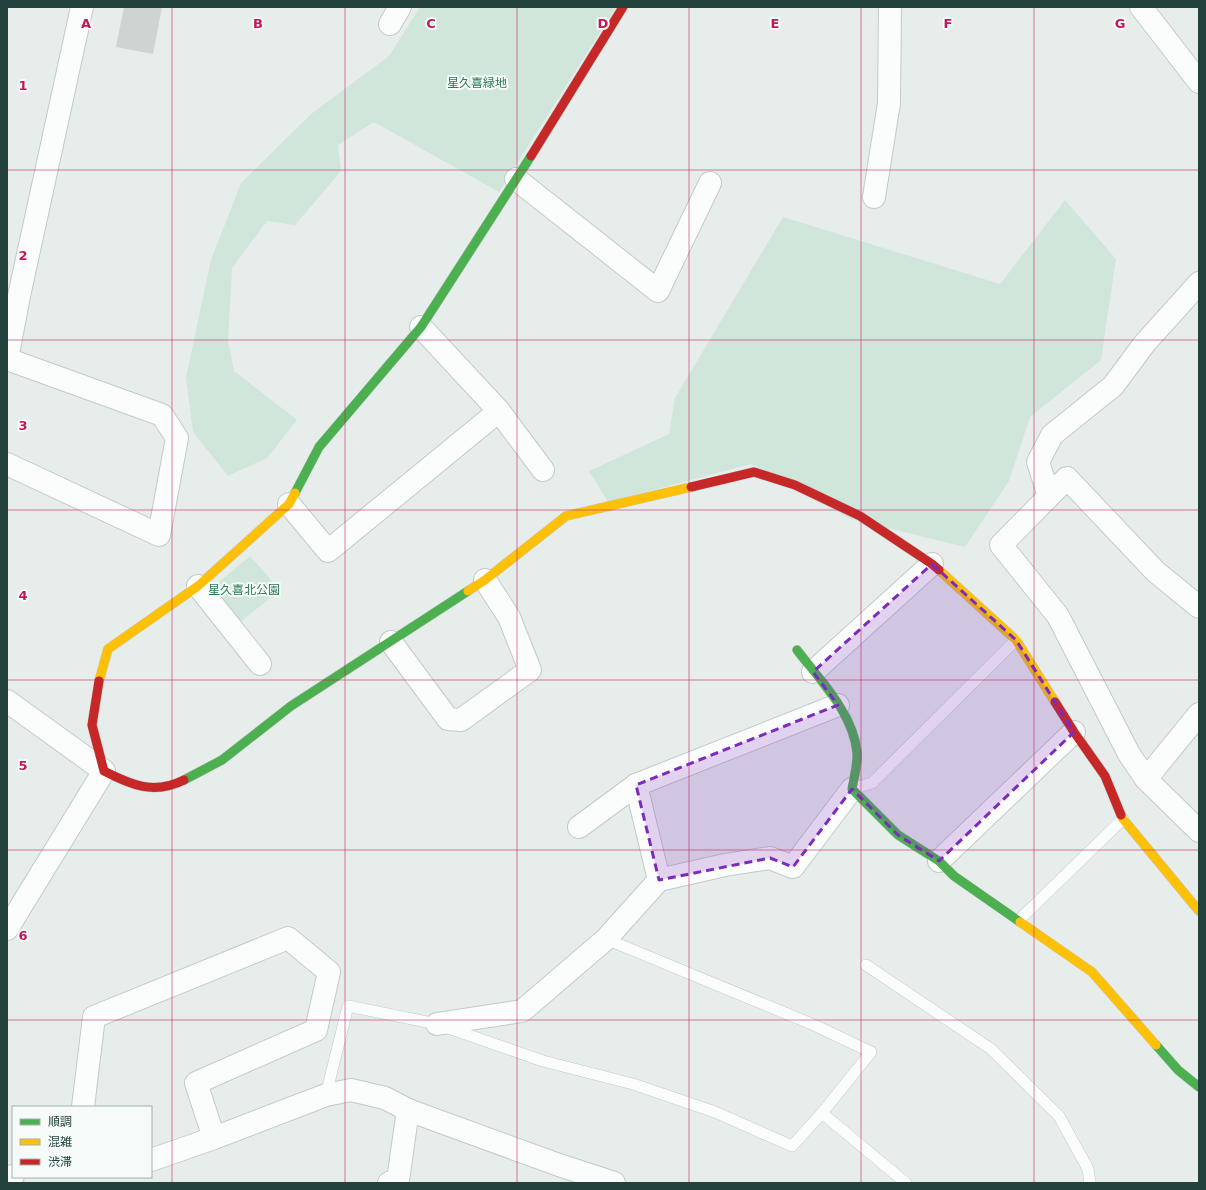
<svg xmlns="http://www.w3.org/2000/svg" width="1206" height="1190" font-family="'DejaVu Sans','Noto Sans JP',sans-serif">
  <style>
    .green { fill: #d0e6da }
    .building { fill: #ced4d2 }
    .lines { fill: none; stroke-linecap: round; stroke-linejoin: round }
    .lane-casing { stroke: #c4cac8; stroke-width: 12 }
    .street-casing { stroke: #c4cac8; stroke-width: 24 }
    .fast-casing { stroke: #c3cac8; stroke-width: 10 }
    .slow-casing { stroke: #c3cac8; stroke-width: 10 }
    .jam-casing { stroke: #c3cac8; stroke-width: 10 }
    .lane { stroke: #fbfcfc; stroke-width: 11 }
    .street { stroke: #fbfcfc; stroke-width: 22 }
    .fast { stroke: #4caf50; stroke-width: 9 }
    .slow { stroke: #ffc107; stroke-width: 9 }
    .jam { stroke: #c62828; stroke-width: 9 }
    .marked { fill: #7b2cbf; fill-opacity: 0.2; stroke: #7b2cbf; stroke-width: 3; stroke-dasharray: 8 5; stroke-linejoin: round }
    .grid { fill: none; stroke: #c2185b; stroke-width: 1; stroke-opacity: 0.55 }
    .labels { text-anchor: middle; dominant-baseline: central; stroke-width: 4; stroke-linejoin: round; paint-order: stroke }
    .park-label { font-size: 12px; fill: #2b7a55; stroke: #f6fbf9 }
    .grid-label { font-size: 13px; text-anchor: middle; font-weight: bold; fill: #c2185b; stroke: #f6fbf9; stroke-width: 4; stroke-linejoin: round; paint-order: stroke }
  </style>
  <rect width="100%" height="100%" fill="#e7edeb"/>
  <g class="green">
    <polygon points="420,7 616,7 499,192 374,122 338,145 341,171 295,225 267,221 232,268 228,340 234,371 297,420 267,458 228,476 193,432 186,377 211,260 241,183 311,114 389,56"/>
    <polygon points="1065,200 1116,259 1101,360 1030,417 1009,481 965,547 851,519 751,464 608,502 589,471 669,434 675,398 783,217 1000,284"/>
    <polygon points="250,556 280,590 239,623 216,597 215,585"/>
  </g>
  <polygon class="building" points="124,7 162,7 153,54 116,47"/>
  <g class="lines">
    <g class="lane-casing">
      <g id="lane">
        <polyline points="852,789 872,783 1016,640"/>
        <polyline points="1019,920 1123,819"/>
        <polyline points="866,965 991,1049 1059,1116 1088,1169 1090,1183"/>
        <polyline points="326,1095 348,1006 437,1024 543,1061 633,1084 715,1112 792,1146 822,1113 871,1052 814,1025 606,939"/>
        <polyline points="822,1113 906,1183"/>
      </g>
    </g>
    <g class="street-casing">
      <g id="street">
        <polyline points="1141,7 1199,82"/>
        <polyline points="390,24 400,7"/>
        <polyline points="516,179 658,291 710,183"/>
        <polyline points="874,197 889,103 890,7"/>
        <polyline points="421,327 499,411 543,470"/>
        <polyline points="7,359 19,296 82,7"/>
        <polyline points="7,464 159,535 177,438 162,415 7,359"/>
        <polyline points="1049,496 1038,462 1052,435 1113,386 1145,343 1199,283"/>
        <polyline points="289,504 328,551 499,411"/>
        <polyline points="198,586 260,664"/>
        <polyline points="1199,607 1156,572 1067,478 1001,545 1058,616 1129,754 1146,779 1199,831"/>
        <polyline points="391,642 448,719 461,720 530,670 509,617 485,580"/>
        <polyline points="813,672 932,564"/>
        <polyline points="7,701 104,771 7,929"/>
        <polyline points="1146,779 1199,714"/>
        <polyline points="636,785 659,880"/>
        <polyline points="579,827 636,785 838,705"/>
        <polyline points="939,861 1074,732"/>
        <polyline points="437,1024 522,1011 606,939 659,880 725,865 770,858 793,867 852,789"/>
        <polyline points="83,1107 94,1017 288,938 329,972 316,1030 196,1083 214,1138"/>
        <polyline points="151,1160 214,1138 326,1095 351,1090 385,1098 408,1110 559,1165 614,1183"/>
        <polyline points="7,1177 13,1176"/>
        <polyline points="389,1183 398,1180 408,1110"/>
      </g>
    </g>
    <g class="fast-casing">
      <g id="fast">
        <polyline points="295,493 319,447 421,327 531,156"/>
        <path d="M797 650C820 680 853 713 857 752 858 765 854 777 852 789L898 835 939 861 954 876 1020 922"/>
        <polyline points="184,780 222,760 291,706 468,591"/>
        <polyline points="1156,1045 1178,1070 1199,1087"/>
      </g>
    </g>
    <g class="slow-casing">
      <g id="slow">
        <polyline points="939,570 1016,640 1055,702"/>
        <polyline points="468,591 485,580 566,516 691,487"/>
        <polyline points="99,681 108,649 198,586 289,504 295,493"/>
        <polyline points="1121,815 1123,819 1199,911"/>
        <polyline points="1020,922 1092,972 1156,1045"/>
      </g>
    </g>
    <g class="jam-casing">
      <g id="jam">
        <polyline points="531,156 623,7"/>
        <polyline points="691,487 754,472 795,485 860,516 932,564 939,570"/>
        <path d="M99 681 92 725 104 771C131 785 154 795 184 780"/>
        <polyline points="1055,702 1074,732 1105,776 1121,815"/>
      </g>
    </g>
    <use href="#lane" class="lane"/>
    <use href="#street" class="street"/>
    <use href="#fast" class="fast"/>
    <use href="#slow" class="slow"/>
    <use href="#jam" class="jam"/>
  </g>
  <path class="marked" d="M932 564 1016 640 1074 732 939 861 898 835 852 789 793 867 770 858 659 880 636 785 838 705 813 672Z"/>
  <path class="grid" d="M172 7V1183M345 7V1183M517 7V1183M689 7V1183M861 7V1183M1034 7V1183M7 170H1199M7 340H1199M7 510H1199M7 680H1199M7 850H1199M7 1020H1199"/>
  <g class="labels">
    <g class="park-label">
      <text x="477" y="83">星久喜緑地</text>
      <text x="244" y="590">星久喜北公園</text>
    </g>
  </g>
  <g class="grid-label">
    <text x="86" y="28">A</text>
    <text x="258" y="28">B</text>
    <text x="431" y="28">C</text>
    <text x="603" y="28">D</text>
    <text x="775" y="28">E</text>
    <text x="948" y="28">F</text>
    <text x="1120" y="28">G</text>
    <text x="23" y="90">1</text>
    <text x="23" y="260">2</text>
    <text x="23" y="430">3</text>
    <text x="23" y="600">4</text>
    <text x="23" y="770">5</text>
    <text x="23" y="940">6</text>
  </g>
  <rect width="1206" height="1190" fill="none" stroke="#23423e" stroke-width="16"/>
  <rect x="12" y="1106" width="140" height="72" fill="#f6fbf9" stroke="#a2b1ae"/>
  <rect x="20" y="1119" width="20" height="6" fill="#4caf50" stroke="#a2b1ae"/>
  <text x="48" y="1126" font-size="12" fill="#23423e">順調</text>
  <rect x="20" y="1139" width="20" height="6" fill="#ffc107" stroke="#a2b1ae"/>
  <text x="48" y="1146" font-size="12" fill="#23423e">混雑</text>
  <rect x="20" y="1159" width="20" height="6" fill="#c62828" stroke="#a2b1ae"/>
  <text x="48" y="1166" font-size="12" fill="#23423e">渋滞</text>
</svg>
